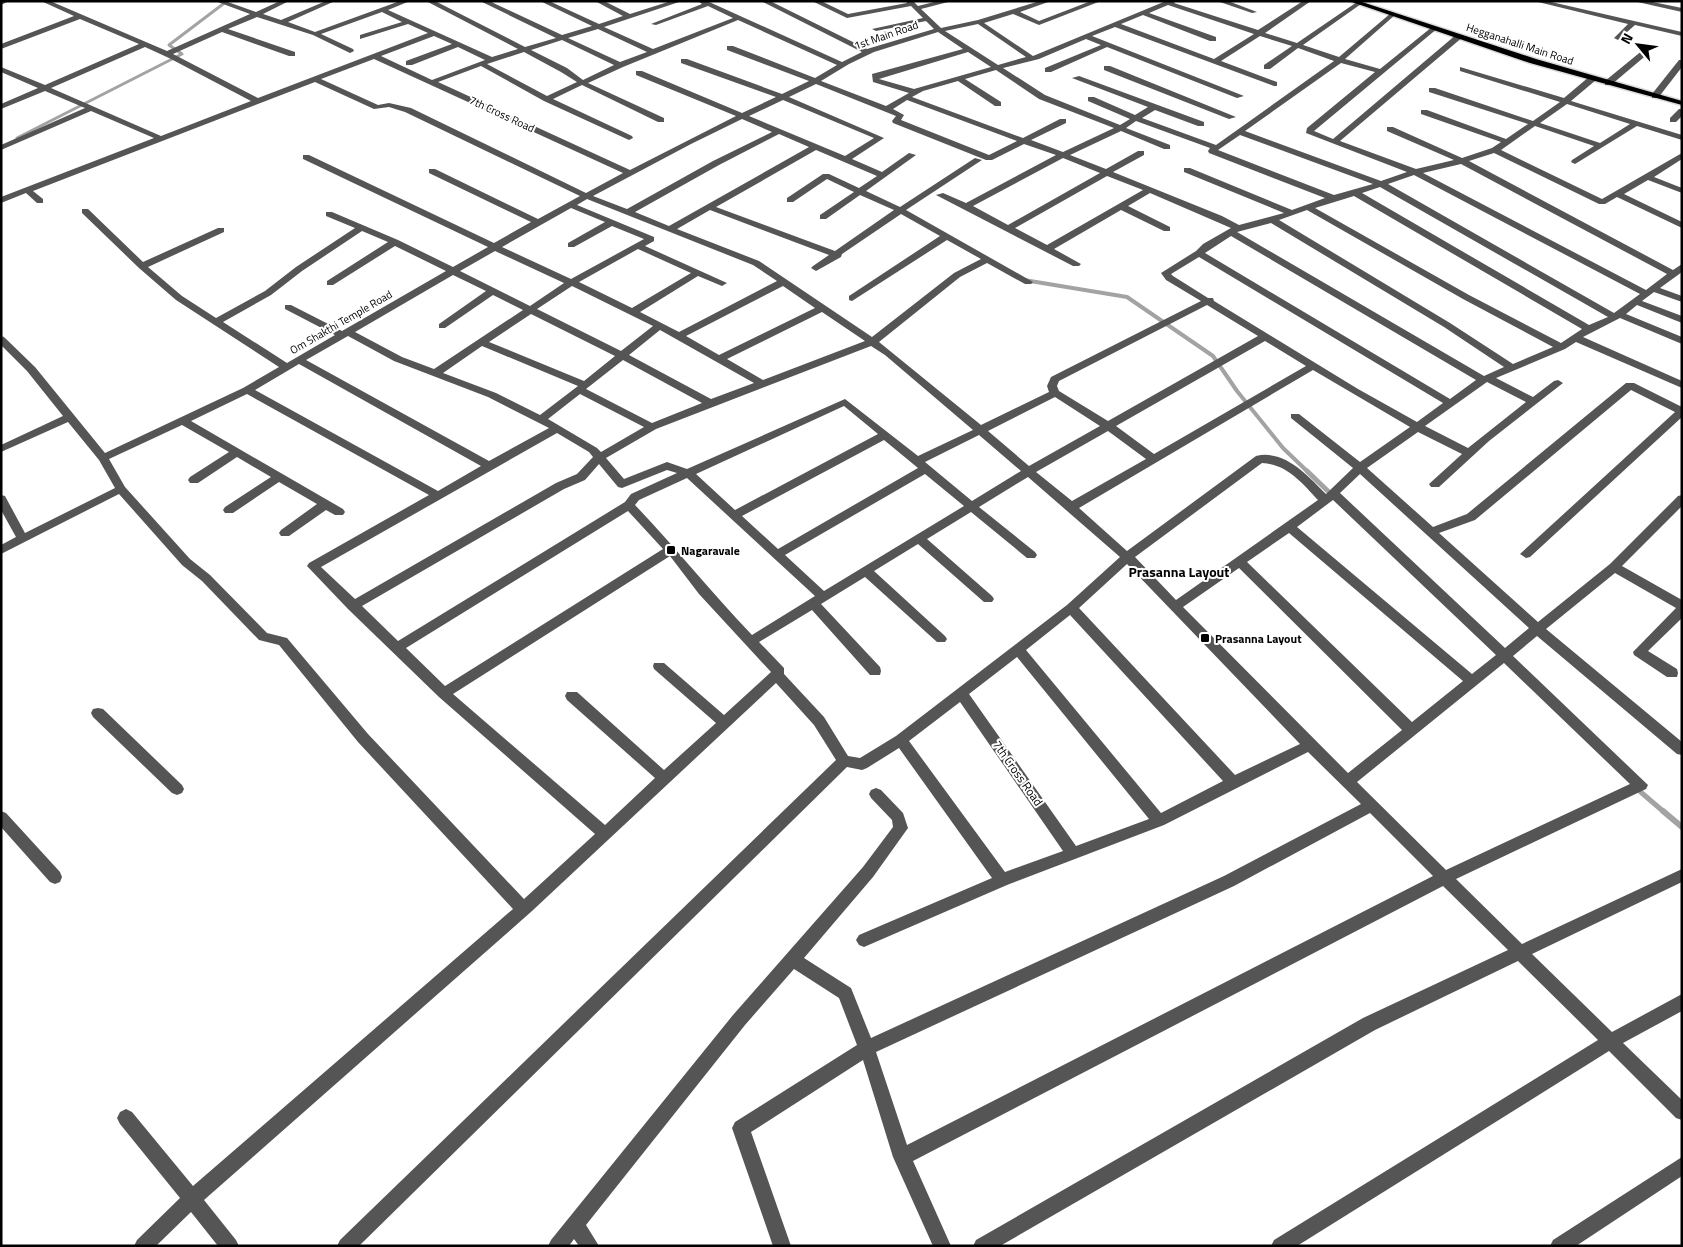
<svg xmlns="http://www.w3.org/2000/svg" width="1683" height="1247" font-family="'Titillium Web',sans-serif">
  <style>
    .lines { fill: none; stroke-linecap: round; stroke-linejoin: round }
    .stream-far3 { stroke: #a3a3a3; stroke-width: 3 }
    .stream-far2 { stroke: #a3a3a3; stroke-width: 4 }
    .stream-far1 { stroke: #a3a3a3; stroke-width: 5 }
    .stream { stroke: #a3a3a3; stroke-width: 6 }
    .major-casing { stroke: #dbdbdb; stroke-width: 3 }
    .minor { fill: #555; fill-rule: evenodd }
    .major { fill: #000; fill-rule: evenodd }
    .poi-dot { fill: #000; stroke: #fff; stroke-width: 2 }
    .labels { text-anchor: middle; dominant-baseline: central; stroke-width: 4; stroke-linejoin: round; paint-order: stroke }
    .far-street-label { font-size: 11px; fill: #000; stroke: #fff }
    .poi-label { font-size: 12px; font-weight: bold; fill: #000; stroke: #fff; text-anchor: start }
    .street-label { font-size: 12px; fill: #000; stroke: #fff }
    .neighbourhood-label { font-size: 14px; font-weight: bold; fill: #000; stroke: #fff }
  </style>
  <rect width="100%" height="100%" fill="#fff"/>
  <g class="lines">
    <polyline class="stream-far3" points="17,138 182,54 169,45 227,1"/>
    <polyline class="stream-far2" points="1024,280 1127,297 1213,356 1237,391 1283,448 1308,472"/>
    <g class="stream-far1">
      <polyline points="1307,471 1333,496"/>
      <polyline points="1636,788 1664,812"/>
    </g>
    <polyline class="stream" points="1663,811 1682,827"/>
    <g class="major-casing">
      <polygon id="major" points="1349,1 1359,1 1536,59 1682,101 1682,105 1530,63"/>
    </g>
    <g class="minor">
      <polygon points="1,1 9,1 1,5"/>
      <path d="M41 1H50L167 51 250 14 215 1H225L256 12 280 1H289L263 14 281 20 326 1H335L288 22 315 32 400 1H410L388 10 492 57 518 49 426 1H435L525 47 556 38 480 1H489L562 35 592 26 540 1H549L599 24 623 16 595 1H604L630 14 671 1H682L604 27 653 49 733 18 708 6 656 25 651 24 702 4 698 1H707L842 62 862 52 761 1H770L867 49 934 29 926 21 876 31 872 29 923 18 911 6 847 18 812 1H821L848 14 907 3 906 1H913L918 6 938 1H952L921 9 941 28 978 20 1040 1H1051L1020 12 1039 21 1091 1H1101L1039 25 1013 14 984 23 1033 56 1166 1H1175L1174 3 1258 30 1303 1H1311L1265 33 1297 43 1357 2 1360 1 1361 4 1303 45 1339 57 1391 13H1395V15L1345 59 1380 69 1432 27 1438 28 1314 131 1333 139 1457 34 1464 36 1340 141 1416 169 1454 160 1387 131V127H1393L1462 158 1492 148 1501 142 1421 114V110H1427L1506 139 1528 124 1429 92V88H1435L1533 121 1560 102 1460 71V67L1564 98 1590 76H1596V80L1571 101 1682 135V140L1637 126 1575 164 1571 162 1572 160 1594 146 1535 126 1501 150 1602 199 1682 153V159L1654 177 1682 188V193L1648 180 1624 194 1682 222V228L1617 197 1605 204H1599L1494 153 1469 161 1673 270 1682 264V272L1660 288 1682 296V302L1654 292 1642 301 1682 316V323L1637 305 1626 314 1682 337V344L1620 318 1583 337 1682 381V388L1576 342 1565 349 1496 378 1533 397 1554 381 1558 380 1563 383 1489 441 1439 487H1431L1429 484 1462 454 1418 432 1367 468 1433 527 1467 514 1626 383H1634L1682 407V417L1530 557 1526 558 1520 554 1675 412 1631 390 1475 520 1439 533 1538 622 1610 564 1678 496 1682 495V506L1622 566 1682 600V618L1648 651 1677 669 1678 673 1677 677H1667L1634 655 1633 652 1676 608 1615 573 1546 629 1682 742V755L1677 754 1537 636 1513 656 1648 785 1646 789 1456 879 1522 944 1682 869V882L1532 954 1612 1032 1682 994V1011L1623 1043 1682 1100V1120L1676 1118 1609 1051 1297 1246H1271L1274 1240 1598 1040 1518 961 1375 1030 1000 1246H973L976 1240 1363 1018 1508 950 1443 886 913 1161 951 1246H933L893 1157 863 1060 751 1132 791 1246H773L732 1128 735 1122 857 1045 839 998 794 969 745 1025 586 1225 599 1246H579L574 1239 569 1246H548L551 1240 733 1015 863 867 893 827 892 820 871 798 869 794 871 790 876 788 881 790 903 813 908 828 873 877 804 958 851 988 871 1038 1224 876 1361 804 1308 752 1164 825 1007 885 864 947 859 945 856 940 859 935 992 878 899 748 867 768 862 770 847 767 359 1246H337L340 1240 836 760 814 725 776 683 532 911 204 1200 236 1240 239 1246H218L191 1212 156 1246H134L137 1240 180 1198 120 1124 117 1118 120 1112 126 1109 132 1112 193 1186 513 909 358 742 279 645 259 640 202 581 182 565 119 494 1 554V545L16 537 1 510V495L5 496 25 533 115 488 99 460 68 422 1 452V445L63 416 27 371 1 345V336L4 337 35 367 105 453 243 388 279 367 176 300 139 268 82 213V209H88L143 262 218 228H224V232L148 267 182 296 216 318 265 291 296 267 355 228 326 216V212H332L398 240 453 267 488 247 303 159V155H309L494 243 531 222 429 173V169H435L538 219 580 196 405 112 389 107 374 109 315 82 33 191 43 199V203H37L26 193 1 203V197L154 138 91 111 1 150V145L85 108 45 91 1 109V104L38 88 1 72V67L45 85 139 44 80 19 1 49V44L74 16ZM1168 5 1254 34 1214 59 1121 24 1143 15 1210 41H1216V37L1149 13ZM382 12 402 22 360 35V39L408 24 428 33 258 98 173 54 222 32 289 56H295V52L228 29 257 17 313 35 350 53 354 51 353 49 321 34ZM738 20 837 65 815 78 733 46H727V50L809 81 782 94 687 59H681V63L776 97 742 113 642 71H636V75L736 116 630 170 438 82 481 66 544 101 629 140 633 138 632 136 553 99 582 85 658 122H664V118L588 83 623 67ZM978 24 1026 57 998 65 945 31ZM1115 27 1274 86H1277V82L1221 61 1260 36 1292 46 1264 65V69H1270L1298 48 1334 61 1216 145 1142 118 1155 110 1198 126H1204V122L1079 76 1072 78 1148 107 1135 115 1094 97H1088V101L1130 119 1120 125 1045 95 1003 68 1039 59 1086 39 1101 45 1045 68V72H1051L1107 47 1237 98 1244 96 1092 36ZM598 29 647 52 620 62 568 38ZM938 32 963 49 872 74 873 82 909 93 886 106 821 81 849 64 874 52ZM434 36 452 44 406 61V65H412L458 47 485 60 432 80 381 56ZM562 40 614 65 583 80 567 68 531 50ZM145 47 169 58 251 101 161 136 51 88ZM524 52 561 72 577 82 547 96 487 64ZM968 52 991 67 914 89 879 79ZM374 59 623 173 586 193 411 108 389 103 378 105 321 79ZM1341 63 1375 72 1307 128 1306 133 1407 172 1381 181 1245 131ZM996 70 1039 99 1114 128 1063 152 1031 140 1066 123V119H1060L1023 138 912 97 923 91 958 81 995 106H1001V102L965 79ZM816 84 896 116 892 121 893 123 986 160H992L1024 144 1056 155 966 203 943 193 936 195 1073 266H1079L1081 264 1054 249 1121 210 1164 231H1170V227L1128 206 1150 193 1231 228 1203 244 1196 251 1161 273 1166 280 1201 301 1051 377 1047 386 1049 392 981 425 879 342 960 277 987 263 1025 284H1031L1033 282 906 210 982 160 975 158 900 207 866 191 916 155 909 153 882 172 852 159 884 138 789 97ZM783 100 874 138 845 156 749 116ZM907 100 1017 141 989 155 901 120 904 115 893 109ZM1567 104 1630 124 1600 143 1540 123ZM742 119 772 132 713 161 627 209 593 196 691 144ZM1136 121 1210 148 1208 151 1209 153 1325 198 1292 210 1190 168H1184V172L1284 213 1239 225 1222 216 1113 172 1144 155V151H1138L1106 169 1070 155 1121 131 1164 149H1170V145L1126 128ZM779 134 809 147 669 226 635 212 719 165ZM1240 135 1373 184 1334 195 1218 150ZM816 150 877 176 859 188 829 174H823L787 198V202H793L827 179 854 192 820 215V219H826L860 195 894 210 835 251 716 207ZM1063 158 1100 173 1008 225 973 206ZM1461 164 1667 274 1646 290 1423 173ZM1414 175 1640 294 1614 313 1388 184ZM1107 176 1143 190 1047 245 1015 228ZM1380 187 1608 317 1589 325 1362 193ZM1354 196 1582 329 1561 343 1469 295 1315 208ZM587 199 753 265 777 281 679 332 640 312 698 276 722 286 727 283 645 246 654 241V237L577 205ZM571 208 605 222 568 243V247H574L612 226 644 239 571 279 502 247ZM710 210 829 255 813 266 811 268 816 271 841 257 842 254 901 214 940 236 849 296V300L852 301 947 240 981 259 954 273 872 337 759 261 677 229ZM1307 210 1463 299 1553 347 1513 364 1450 323 1279 220ZM1271 223 1444 327 1504 367 1484 376 1237 232ZM362 231 388 242 327 281V285H333L395 246 446 271 342 331 291 305H285V309L335 335 287 363 223 322 271 295 302 271ZM1231 236 1476 380 1450 399 1205 253ZM638 249 691 273 632 308 579 282ZM495 251 564 283 530 306 460 271ZM1199 257 1443 403 1417 422 1358 389 1214 301 1213 298H1208L1173 276 1171 274ZM453 275 486 291 439 324V328H445L493 295 523 310 434 369 402 357 355 332ZM572 286 653 326 621 351 537 309ZM783 286 815 308 719 355 686 336ZM1207 305 1258 336 1108 421 1059 391 1057 386 1059 381ZM822 312 865 341 763 380 727 359ZM531 314 615 356 584 381 489 342ZM660 330 754 383 711 399 629 355ZM348 336 394 361 488 397 549 428 489 461 306 360ZM1265 341 1306 366 1154 454 1116 426ZM482 346 578 386 540 415 496 393 443 373ZM871 346 885 355 973 430 918 456 845 399 687 469 667 462 624 479 606 458 656 429ZM623 360 702 403 652 423 586 389ZM299 364 481 466 438 491 255 390ZM1313 370 1410 427 1360 462 1299 414H1291V418L1353 468 1326 494C1308 476 1285 449 1256 456L1127 551 1079 508ZM1487 382 1526 402 1468 448 1425 426ZM247 394 429 495 309 563 307 566 348 609 439 697 595 834 524 899 368 734 287 638 267 633 210 575 190 559 125 487 109 459 182 425 229 452 190 477 188 480 190 483H198L237 457 271 477 225 507 223 510 225 513H233L279 482 317 504 281 530 279 533 281 536H289L326 510 335 515H343L345 512 343 509 191 421ZM580 394 644 427 601 452 597 448 548 419ZM1055 397 1100 426 1029 466 988 431ZM844 406 878 434 735 510 696 474ZM1108 431 1146 459 1072 501 1036 472ZM557 433 589 452 593 457 577 474 556 483 355 599 321 567ZM979 435 1021 471 972 501 925 462ZM884 440 918 468 778 549 742 516ZM1262 463C1287 464 1302 483 1318 500L1176 600 1135 557ZM599 464 618 487 622 488 667 470 677 473 631 494 625 502 398 641 362 606 564 489 585 480ZM925 474 964 506 824 591 785 555ZM1360 474 1529 628 1505 648 1340 493ZM1028 477 1120 557 1067 605 896 736 860 758 848 756 824 717 784 674V668L759 642 812 610 870 675H880L881 671 880 667 821 604 865 577 937 642H945L947 639 945 636 874 571 918 544 984 602H992L994 599 992 596 927 539 971 512 1027 558H1035L1037 555 1035 552 979 507ZM687 478 815 596 752 635C711 592 675 547 635 505L639 500ZM1333 500 1496 655 1472 674 1297 527ZM628 511 663 549 445 686 406 648ZM1289 533 1463 681 1412 722 1247 562ZM670 556 699 594 771 672 724 715 664 663H654L653 666 654 669 716 723 664 770 577 692H567L565 696 567 700 655 778 605 825 453 694ZM1127 564 1300 744 1235 775 1079 608ZM1239 568 1402 730 1348 773 1183 607ZM1070 615 1223 781 1161 813 1026 650ZM1017 657 1149 819 1076 846 969 694ZM1504 663 1630 784 1446 870 1357 782ZM960 702 1063 851 1005 872 909 741ZM1370 813 1433 876 907 1145 876 1052 1234 886Z"/>
      <polygon points="1217,1 1228,1 1257,12 1252,13"/>
      <polygon points="1534,1 1547,1 1682,32 1682,36 1635,25 1618,40 1614,38 1628,24"/>
      <polygon points="1633,1 1648,1 1682,8 1682,12"/>
      <polygon points="1649,45 1656,47 1611,85 1605,85 1605,81"/>
      <polygon points="1679,60 1682,60 1682,67 1658,98 1652,98 1652,94"/>
      <polygon points="1104,66 1110,66 1236,117 1229,119 1104,70"/>
      <polygon points="1679,109 1682,109 1682,116 1676,122 1670,122 1670,118"/>
      <polygon points="98,708 103,709 182,785 184,789 182,793 177,795 172,793 93,717 91,713 93,709"/>
      <polygon points="1,811 6,813 60,872 62,877 60,882 55,884 50,882 1,827"/>
      <polygon points="1682,1157 1682,1176 1576,1246 1550,1246 1553,1240"/>
    </g>
    <use href="#major" class="major"/>
  </g>
  <g class="poi-dot">
    <rect x="666" y="545" width="10" height="10" rx="2.5"/>
    <rect x="1200" y="633" width="10" height="10" rx="2.5"/>
  </g>
  <g class="labels">
    <g class="far-street-label">
      <text transform="translate(886 35) rotate(-19)">1st Main Road</text>
      <text transform="translate(1520 44) rotate(18)">Hegganahalli Main Road</text>
      <text transform="translate(502 114) rotate(25)">7th Cross Road</text>
      <text transform="translate(341 322) rotate(-30)">Om Shakthi Temple Road</text>
    </g>
    <g class="poi-label">
      <text x="681" y="550">Nagaravale</text>
      <text x="1215" y="638">Prasanna Layout</text>
    </g>
    <g class="street-label">
      <text transform="translate(1018 773) rotate(55)">7th Cross Road</text>
    </g>
    <g class="neighbourhood-label">
      <text x="1179" y="571">Prasanna Layout</text>
    </g>
  </g>
  <rect width="1683" height="1247" fill="none" stroke="#000000" stroke-width="5"/>
  <g transform="translate(1638 45) rotate(299)" stroke="#ffffff" stroke-width="4" paint-order="stroke">
  <path d="M0-4L9 19L0 12L-9 19Z" fill="#000000"/>
  <text y="-8" font-size="14" font-weight="bold" text-anchor="middle" fill="#000000">N</text>
  </g>
</svg>
